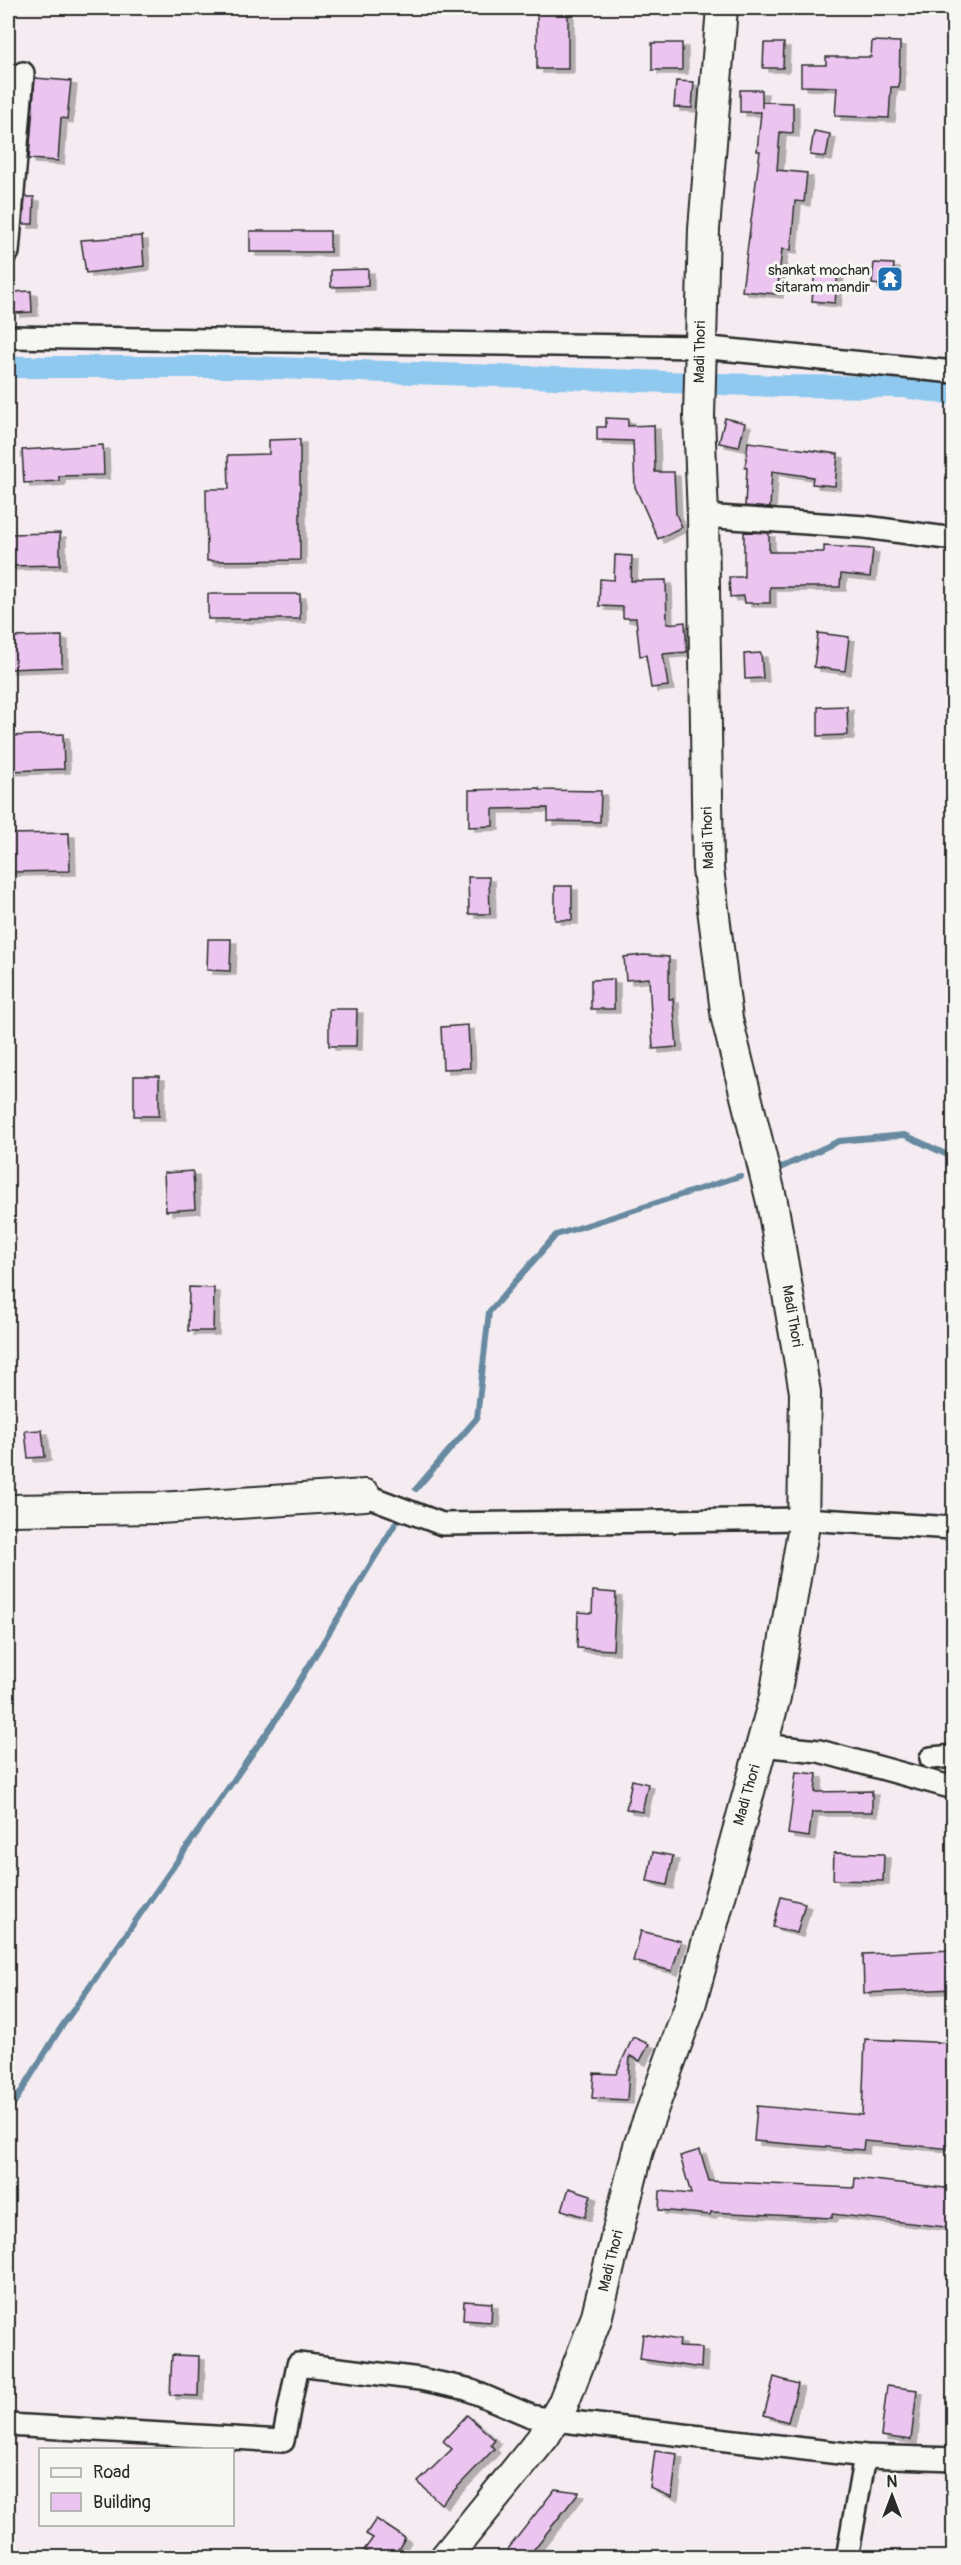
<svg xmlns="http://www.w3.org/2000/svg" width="961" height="2565" font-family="Pangolin,sans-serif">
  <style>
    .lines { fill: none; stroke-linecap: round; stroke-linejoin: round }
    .stream { stroke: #678aa1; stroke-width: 6 }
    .canal { stroke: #8fc9ef; stroke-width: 22 }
    .building { fill: #ebc5ef; stroke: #2b2b2b; stroke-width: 1.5; filter: url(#shadow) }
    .street-casing { stroke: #2b2b2b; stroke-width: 26 }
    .secondary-casing { stroke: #2b2b2b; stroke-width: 34 }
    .street { stroke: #f6f6f2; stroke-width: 21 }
    .secondary { stroke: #f6f6f2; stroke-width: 30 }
    .labels { text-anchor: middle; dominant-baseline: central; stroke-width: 6; stroke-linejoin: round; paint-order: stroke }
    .poi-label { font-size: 15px; fill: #2b2b2b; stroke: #f6f6f2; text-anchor: end }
    .street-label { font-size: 15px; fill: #2b2b2b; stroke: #f6f6f2 }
  </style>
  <defs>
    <filter id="shadow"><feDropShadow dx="6" dy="4" stdDeviation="0" flood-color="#0004"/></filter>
  </defs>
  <rect width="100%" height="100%" fill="#f4ecf1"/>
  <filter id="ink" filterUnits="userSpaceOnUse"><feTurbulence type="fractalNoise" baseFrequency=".0167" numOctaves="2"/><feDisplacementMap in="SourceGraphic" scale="12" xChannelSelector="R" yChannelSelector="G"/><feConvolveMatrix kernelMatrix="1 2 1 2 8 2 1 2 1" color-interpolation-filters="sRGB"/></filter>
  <g filter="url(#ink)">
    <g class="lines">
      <g class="stream">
        <polyline points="780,1168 839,1141 905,1135 954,1158"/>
        <polyline points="416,1489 477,1418 489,1312 556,1235 740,1176"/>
        <polyline points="8,2113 58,2032 277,1718 397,1521"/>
      </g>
      <polyline class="canal" points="8,367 250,367 775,386 904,387 954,394"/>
    </g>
    <g class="building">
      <rect x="537" y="8" width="31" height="61"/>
      <polygon points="872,41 900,42 899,87 891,87 889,118 835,116 837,87 801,86 801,65 826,65 826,57 871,57"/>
      <rect x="652" y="43" width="30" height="27"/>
      <polygon points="764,43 784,43 783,68 763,68"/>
      <polygon points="35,78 71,81 67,119 61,118 58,161 29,159"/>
      <polygon points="676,81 694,82 692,108 674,107"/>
      <polygon points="740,90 762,90 762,108 762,102 793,103 793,133 780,132 777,170 807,173 804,202 795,201 791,250 782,249 777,294 742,291 760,151 757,151 761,112 740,112"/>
      <polygon points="814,131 830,134 826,157 810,155"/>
      <polygon points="25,197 34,197 33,224 23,224"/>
      <rect x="250" y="231" width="80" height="21"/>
      <polygon points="142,236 144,266 86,273 81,240"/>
      <polygon points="874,263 894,264 892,286 872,284"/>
      <polygon points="368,269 368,286 331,287 331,270"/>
      <polygon points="815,269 838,272 835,303 812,301"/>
      <polygon points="31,291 32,312 14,313 13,292"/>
      <polygon points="606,418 628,419 628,426 654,425 655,472 674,472 676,514 682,527 658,539 635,487 633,441 597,440 597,427 606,427"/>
      <polygon points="725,418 745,423 739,447 719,443"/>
      <polygon points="300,439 300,560 207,561 206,489 229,489 228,455 269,454 269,440"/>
      <polygon points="748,442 838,454 835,486 812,484 813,477 772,471 770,508 745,506 747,468 745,468"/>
      <polygon points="103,445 104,475 59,476 59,481 24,483 22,450"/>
      <polygon points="744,532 769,533 769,552 824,552 824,546 873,549 870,577 841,574 840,587 770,587 770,603 745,603 744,596 730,597 729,577 744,577"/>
      <polygon points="60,533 60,565 8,566 8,534"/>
      <polygon points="615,555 632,556 631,581 666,580 667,624 685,622 687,652 663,654 668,686 651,688 646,655 640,656 636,618 623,618 623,607 599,606 600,579 614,580"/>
      <rect x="208" y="594" width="92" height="25"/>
      <polygon points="818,633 849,637 845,671 814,667"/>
      <polygon points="62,636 62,667 8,669 8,637"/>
      <polygon points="761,653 763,678 745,679 744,654"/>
      <polygon points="847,706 848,735 818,736 818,707"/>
      <polygon points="63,734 64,769 8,771 8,736"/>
      <polygon points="539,788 539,790 601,791 600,822 548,821 548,808 493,809 493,826 469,827 469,790"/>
      <polygon points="69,833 70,871 8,872 8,834"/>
      <polygon points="468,877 489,877 490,914 469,914"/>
      <rect x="555" y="886" width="17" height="34"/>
      <polygon points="208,939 231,939 230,971 207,970"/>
      <polygon points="644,955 669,957 669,999 673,999 677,1047 653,1049 649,978 626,980 624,957"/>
      <polygon points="614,979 614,1009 591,1009 591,980"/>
      <polygon points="329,1009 357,1009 356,1046 329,1046"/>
      <polygon points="468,1025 470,1068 443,1069 441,1027"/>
      <rect x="134" y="1076" width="25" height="40"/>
      <polygon points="193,1171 195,1209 166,1211 164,1173"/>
      <polygon points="189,1287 214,1288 213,1331 188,1331"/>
      <polygon points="42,1430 45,1457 28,1458 25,1431"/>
      <polygon points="593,1591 616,1593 613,1650 577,1648 578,1612 592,1613"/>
      <polygon points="796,1772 817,1774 815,1792 872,1791 872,1812 812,1812 809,1837 788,1834"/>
      <polygon points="632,1780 648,1784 642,1812 626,1809"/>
      <polygon points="653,1852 673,1856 667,1885 647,1881"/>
      <polygon points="834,1853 884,1854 883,1881 833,1880"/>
      <polygon points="781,1897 805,1903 797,1933 773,1927"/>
      <polygon points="641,1931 681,1941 672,1971 633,1961"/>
      <polygon points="954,1950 954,1989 864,1993 863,1954"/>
      <polygon points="633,2037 649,2044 640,2061 630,2056 627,2100 592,2098 594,2073 616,2074"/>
      <polygon points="865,2039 954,2043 954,2149 864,2141 863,2150 754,2141 757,2106 862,2115"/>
      <polygon points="700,2150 709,2181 854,2188 855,2178 954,2189 954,2228 832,2214 832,2218 711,2212 710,2215 659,2210 660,2191 691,2194 680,2156"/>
      <polygon points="569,2188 591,2195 585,2217 562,2210"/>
      <polygon points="464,2301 492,2303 491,2322 463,2320"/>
      <polygon points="643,2334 680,2340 679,2347 702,2348 701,2368 640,2359"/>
      <polygon points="172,2355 199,2356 198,2396 170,2395"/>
      <polygon points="774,2377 798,2384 788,2422 764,2415"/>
      <polygon points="887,2386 917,2390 911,2440 881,2436"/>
      <polygon points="467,2415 495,2440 491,2445 494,2449 441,2504 418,2482 452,2449 443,2441"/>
      <polygon points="655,2451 677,2454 672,2497 650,2488"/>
      <polygon points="555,2489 579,2492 527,2558 501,2558"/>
      <polygon points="376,2519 405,2538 393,2558 376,2558 364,2550 373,2538 366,2534"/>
    </g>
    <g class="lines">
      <g class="street-casing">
        <g id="street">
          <polyline points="8,252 23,73"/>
          <polyline points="8,337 700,347 954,372"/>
          <polyline points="703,516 865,527 954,539"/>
          <polyline points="365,1495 442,1524 803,1519 954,1528"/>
          <polyline points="761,1745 819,1751 954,1788"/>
          <polyline points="931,1758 954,1756"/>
          <polyline points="8,2425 283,2441 298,2364 420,2379 467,2389 531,2416 554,2420 865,2456 954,2459"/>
          <polyline points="847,2558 865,2456"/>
        </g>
      </g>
      <g class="secondary-casing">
        <g id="secondary">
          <polyline points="8,1510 159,1508 365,1495"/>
          <polyline points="445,2558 545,2435 563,2404 596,2319 639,2146 689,2009 775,1697 803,1531 805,1392 772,1202 727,1019 708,869 703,516 699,416 704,229 722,8"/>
        </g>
      </g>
      <use href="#street" class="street"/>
      <use href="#secondary" class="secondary"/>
    </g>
  </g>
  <defs>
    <g id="temple-square" transform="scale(1.35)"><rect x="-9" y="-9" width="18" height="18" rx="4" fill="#1f6fb2" stroke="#f6f6f2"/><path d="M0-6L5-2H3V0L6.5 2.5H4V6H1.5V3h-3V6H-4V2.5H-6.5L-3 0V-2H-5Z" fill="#fff"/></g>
  </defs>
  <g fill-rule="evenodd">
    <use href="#temple-square" x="890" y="279"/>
  </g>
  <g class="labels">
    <g class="poi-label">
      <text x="870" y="270">shankat mochan<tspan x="870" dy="17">sitaram mandir</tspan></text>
    </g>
    <g class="street-label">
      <text transform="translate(700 352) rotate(-89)">Madi Thori</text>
      <text transform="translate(708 838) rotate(-92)">Madi Thori</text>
      <text transform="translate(792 1316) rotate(80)">Madi Thori</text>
      <text transform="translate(747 1795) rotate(-74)">Madi Thori</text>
      <text transform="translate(611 2261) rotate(-76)">Madi Thori</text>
    </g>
  </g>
  <rect width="961" height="2565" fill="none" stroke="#f6f6f2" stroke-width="30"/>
  <rect x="15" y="15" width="931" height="2535" fill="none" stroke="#2b2b2b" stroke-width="2" filter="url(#ink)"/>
  <rect x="39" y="2448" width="195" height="78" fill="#f6f6f2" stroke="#a5a5a2" stroke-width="1.5"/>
  <rect x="51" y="2468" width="30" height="9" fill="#f6f6f2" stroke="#a5a5a2" stroke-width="1.5"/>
  <text x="93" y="2478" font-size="18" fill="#2b2b2b">Road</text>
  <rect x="51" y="2493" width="30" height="18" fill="#ebc5ef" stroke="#a5a5a2" stroke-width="1.5"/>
  <text x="93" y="2508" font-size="18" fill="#2b2b2b">Building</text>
  <g transform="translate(892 2496)" stroke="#f6f6f2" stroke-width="4.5" paint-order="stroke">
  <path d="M0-4.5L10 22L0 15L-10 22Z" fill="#2b2b2b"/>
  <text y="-9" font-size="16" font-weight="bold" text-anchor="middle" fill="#2b2b2b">N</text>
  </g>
</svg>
